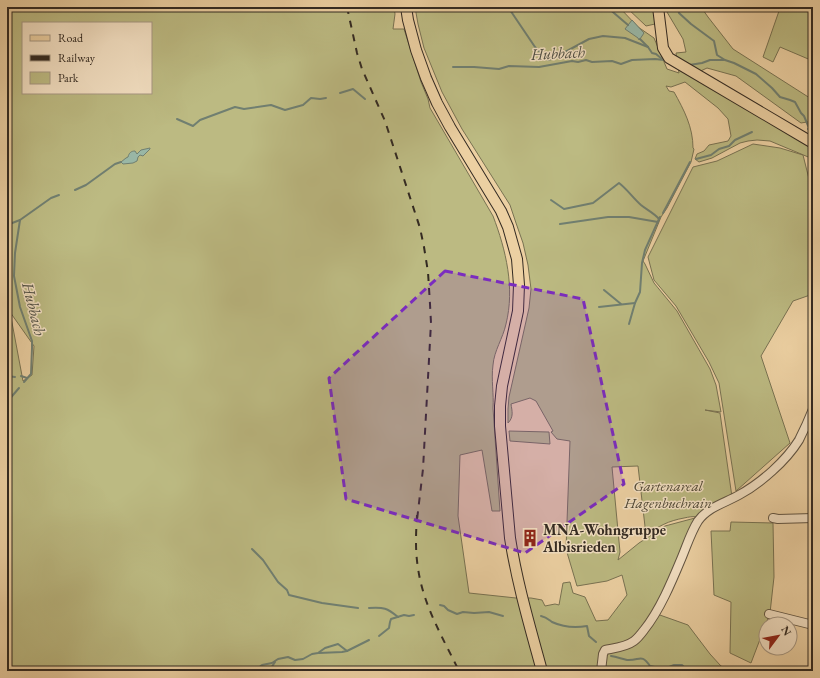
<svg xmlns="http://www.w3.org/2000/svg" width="820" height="678" font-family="'EB Garamond',serif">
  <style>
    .green { fill: #bcba82; stroke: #787252; fill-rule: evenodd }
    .water { fill: #99b7a6; stroke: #707f71 }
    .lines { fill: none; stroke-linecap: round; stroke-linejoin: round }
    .stream { stroke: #707f71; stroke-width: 2 }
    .minor-casing { stroke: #615442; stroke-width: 10 }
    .major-casing { stroke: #332a22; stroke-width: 12 }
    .minor { stroke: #f3e0c3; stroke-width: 8 }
    .major { stroke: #ecd0a2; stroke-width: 10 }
    .rail { stroke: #332a22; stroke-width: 2; stroke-dasharray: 7 7; stroke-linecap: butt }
    .marked { fill: #7b2cbf; fill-opacity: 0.2; stroke: #7b2cbf; stroke-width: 3; stroke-dasharray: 8 5; stroke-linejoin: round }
    .labels { text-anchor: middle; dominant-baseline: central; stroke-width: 3; stroke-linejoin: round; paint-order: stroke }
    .park-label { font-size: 15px; font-style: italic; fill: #4e4735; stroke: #f3e0c3 }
    .poi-label { font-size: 15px; font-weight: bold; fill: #332a22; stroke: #f3e0c3; text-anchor: start }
    .water-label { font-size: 16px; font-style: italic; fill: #4c4d43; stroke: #f3e0c3 }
  </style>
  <rect width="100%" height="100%" fill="#ecd0a2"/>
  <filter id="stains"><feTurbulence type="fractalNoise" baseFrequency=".005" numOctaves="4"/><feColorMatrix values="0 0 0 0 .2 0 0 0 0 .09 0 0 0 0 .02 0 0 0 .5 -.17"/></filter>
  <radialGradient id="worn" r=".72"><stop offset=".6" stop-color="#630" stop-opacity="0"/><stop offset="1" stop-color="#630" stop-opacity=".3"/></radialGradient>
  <g class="green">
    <path d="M7 7H394L395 14 393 29H404L421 82 428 99 430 108 493 216C506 250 515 288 506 324 503 338 494 351 493 365 491 380 494 394 493 408L500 511H492L482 450 460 455 458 516 469 593 516 598H531L542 600 545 606 555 604 559 605 563 583 570 582 573 593 585 597 596 621 608 620 627 595 622 575 607 581 577 586 566 549 570 441 557 439 551 432 553 431 536 401 530 398 511 404C512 411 514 417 508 423V409L509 397 529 308 531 289 528 265 523 243 516 223 510 205 462 129 442 92 424 48 418 24 415 7H619L638 27 654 38 667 69 679 73 676 53 686 52 683 39 664 7H701L708 17 733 49 813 100V121L801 123 736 76 707 68 690 76 754 112 813 146V159L770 141 757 140 748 141 740 143 712 158 699 162 695 159 697 154 704 151 709 145 728 141 731 136 728 119 718 108 685 82 671 87 666 86 669 91 674 92C684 110 693 127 693 148L694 149 691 162 667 208 661 217 643 261 645 264 654 283 677 311 710 369 716 385 721 412 705 410 720 413 732 497 697 517C693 516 689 517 684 518 668 521 659 526 646 535L638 466 612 467 620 552 618 560 639 543 665 526 695 518 697 519 657 614 688 625 710 654 720 665 727 671H7ZM23 23H151V93H23ZM10 312 34 346 32 375 23 381Z"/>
    <polygon points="626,7 653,7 654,11 655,24 646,26"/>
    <polygon points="772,7 813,7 813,61 780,47 773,62 763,57 779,11"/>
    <polygon points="753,144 780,148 803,155 813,195 813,294 793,301 761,356 790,443 736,491 719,383 709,362 676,306 654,280 648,257 693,167 717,161"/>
    <polygon points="509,431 549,432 550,444 510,441"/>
    <polygon points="731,522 773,523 774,577 770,613 751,663 730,653 731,602 714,595 711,531 730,531"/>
  </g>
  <g class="water">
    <polygon points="632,20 644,33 640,39 639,40 638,38 625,29"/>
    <path d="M150 148V149L143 156 140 155 138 157 137 161 133 163 123 164 121 162 126 158 128 157C129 153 131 151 135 151L137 154 141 150Z"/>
  </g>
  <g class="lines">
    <g class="stream">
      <polyline points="508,7 535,47 548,60 554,58 589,39 603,36 625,38 648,47"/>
      <polyline points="607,7 628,25"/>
      <polyline points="678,7 679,13 691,24 714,41 717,55 725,60 734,63 756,74 772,88 780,97 790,100 795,102 801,113 804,116 809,128 808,129"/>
      <polyline points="640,39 648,47 652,53 656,54 662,59"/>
      <polyline points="689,65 702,63 710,60 724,60"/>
      <polyline points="453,67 474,67 499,69 509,66 539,67 572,61 578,62 586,60 592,62 612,61 621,64 632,60 655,59 664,60"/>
      <polyline points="340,93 353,89 365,99"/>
      <polyline points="177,119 193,126 200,120 235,107 244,109 271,105 285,110 303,105 311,98 320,99 326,98"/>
      <polyline points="696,159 711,155 719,149 729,146 735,140 752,132"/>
      <polyline points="75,190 86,185 115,164 121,162"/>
      <path d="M551 200 564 209 593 203 619 183C627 189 633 198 641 205 647 210 654 213 659 219L660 217"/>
      <polyline points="663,213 690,162"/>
      <polyline points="20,220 15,253 14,276 20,307 32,341 32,348 31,374 24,382"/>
      <polyline points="560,224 608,217 629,217 658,222"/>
      <polyline points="7,225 20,220 51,198 59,195"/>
      <polyline points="604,290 621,304"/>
      <polyline points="599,307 635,303"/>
      <polyline points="629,324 635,303 640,292 642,263 645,250 659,219"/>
      <polyline points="7,376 15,377"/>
      <polyline points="21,376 27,378"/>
      <polyline points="7,402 19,388"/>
      <polyline points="252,549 263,560 278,582 287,590 289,595 322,603 358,608"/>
      <polyline points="440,605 444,606 448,610 457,614 463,612 474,613 489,612 503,616"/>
      <path d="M369 608C384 607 387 608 398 617"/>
      <path d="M541 616C546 617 548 619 552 622 563 627 576 628 587 626L589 636 596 642"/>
      <polyline points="379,636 389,628 390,622 391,619 404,615 409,616 414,615"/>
      <polyline points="319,653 342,652 347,651"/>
      <path d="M611 656C617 657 622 659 627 660 640 661 641 653 650 666L664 669 674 665H682L688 671"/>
      <polyline points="254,671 262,665 272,663 278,659 288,657 295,660 303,659 312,654 318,653 325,648 338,644 347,651 369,640"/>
      <polyline points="269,671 275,662"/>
    </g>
    <g class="minor-casing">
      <g id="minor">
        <polyline points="773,518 778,519 813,518"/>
        <polyline points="769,614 813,625"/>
        <path d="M601 671 603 654 605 650C615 648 626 647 634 641 638 638 641 634 644 630 660 610 672 581 682 557 687 545 691 532 698 521 708 507 725 503 739 495 761 483 786 461 799 440 804 430 809 419 813 409"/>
      </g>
    </g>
    <g class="major-casing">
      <g id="major">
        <path d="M406 7 408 20 416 50 426 78 437 103 450 127 501 211 508 227 517 259 519 285 518 311 502 386 500 406V426L510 538C517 583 530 627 542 671"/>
        <polyline points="658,7 663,48 669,58 813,143"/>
      </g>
    </g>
    <use href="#minor" class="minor"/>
    <use href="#major" class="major"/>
    <g class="rail">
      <polyline points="347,7 357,53 362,69 385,121 420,228 424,247 428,272 430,304 431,323 423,469 417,520"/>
      <path d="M417 515C416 533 415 550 418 568 423 605 443 638 459 671"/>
    </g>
  </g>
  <path class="marked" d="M445 271 583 299 624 484 525 553 346 499 329 378Z"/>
  <defs>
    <g id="building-bare" transform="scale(1.38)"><path d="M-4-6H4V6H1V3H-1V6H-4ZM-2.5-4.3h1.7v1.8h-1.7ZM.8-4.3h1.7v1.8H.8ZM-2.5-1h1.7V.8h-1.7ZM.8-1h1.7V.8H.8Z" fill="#8f2418" stroke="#f3e0c3" stroke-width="2.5" paint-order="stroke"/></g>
  </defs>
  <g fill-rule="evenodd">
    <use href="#building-bare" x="530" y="538"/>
  </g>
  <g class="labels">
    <g class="park-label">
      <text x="668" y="485">Gartenareal<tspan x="668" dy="17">Hagenbuchrain</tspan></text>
    </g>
    <g class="poi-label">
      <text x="543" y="529">MNA-Wohngruppe<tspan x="543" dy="17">Albisrieden</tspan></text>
    </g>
    <g class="water-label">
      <text transform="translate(558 53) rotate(-3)">Hubbach</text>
      <text transform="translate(34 309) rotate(76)">Hubbach</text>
    </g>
  </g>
  <rect width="820" height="678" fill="none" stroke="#ecd0a2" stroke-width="24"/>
  <rect x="8" y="8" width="804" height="662" fill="none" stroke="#332a22" stroke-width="2"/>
  <rect x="12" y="12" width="796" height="654" fill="none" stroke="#332a22"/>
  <rect x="22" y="22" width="130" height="72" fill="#f3e0c3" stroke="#a69783"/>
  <rect x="30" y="35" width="20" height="6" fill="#ecd0a2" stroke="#a69783"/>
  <text x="58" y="42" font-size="12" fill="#332a22">Road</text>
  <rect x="30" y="55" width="20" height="6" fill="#332a22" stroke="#a69783"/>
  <text x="58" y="62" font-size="12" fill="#332a22">Railway</text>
  <rect x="30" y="72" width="20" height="12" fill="#bcba82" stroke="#a69783"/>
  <text x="58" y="82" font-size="12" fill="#332a22">Park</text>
  <g transform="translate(778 636) rotate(58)"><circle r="19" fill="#f3e0c3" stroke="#a69783"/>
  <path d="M0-3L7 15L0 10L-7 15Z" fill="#8f2418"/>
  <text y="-6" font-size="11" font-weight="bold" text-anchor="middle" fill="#332a22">N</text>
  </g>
  <rect width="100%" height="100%" filter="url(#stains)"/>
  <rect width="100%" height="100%" fill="url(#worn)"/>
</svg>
